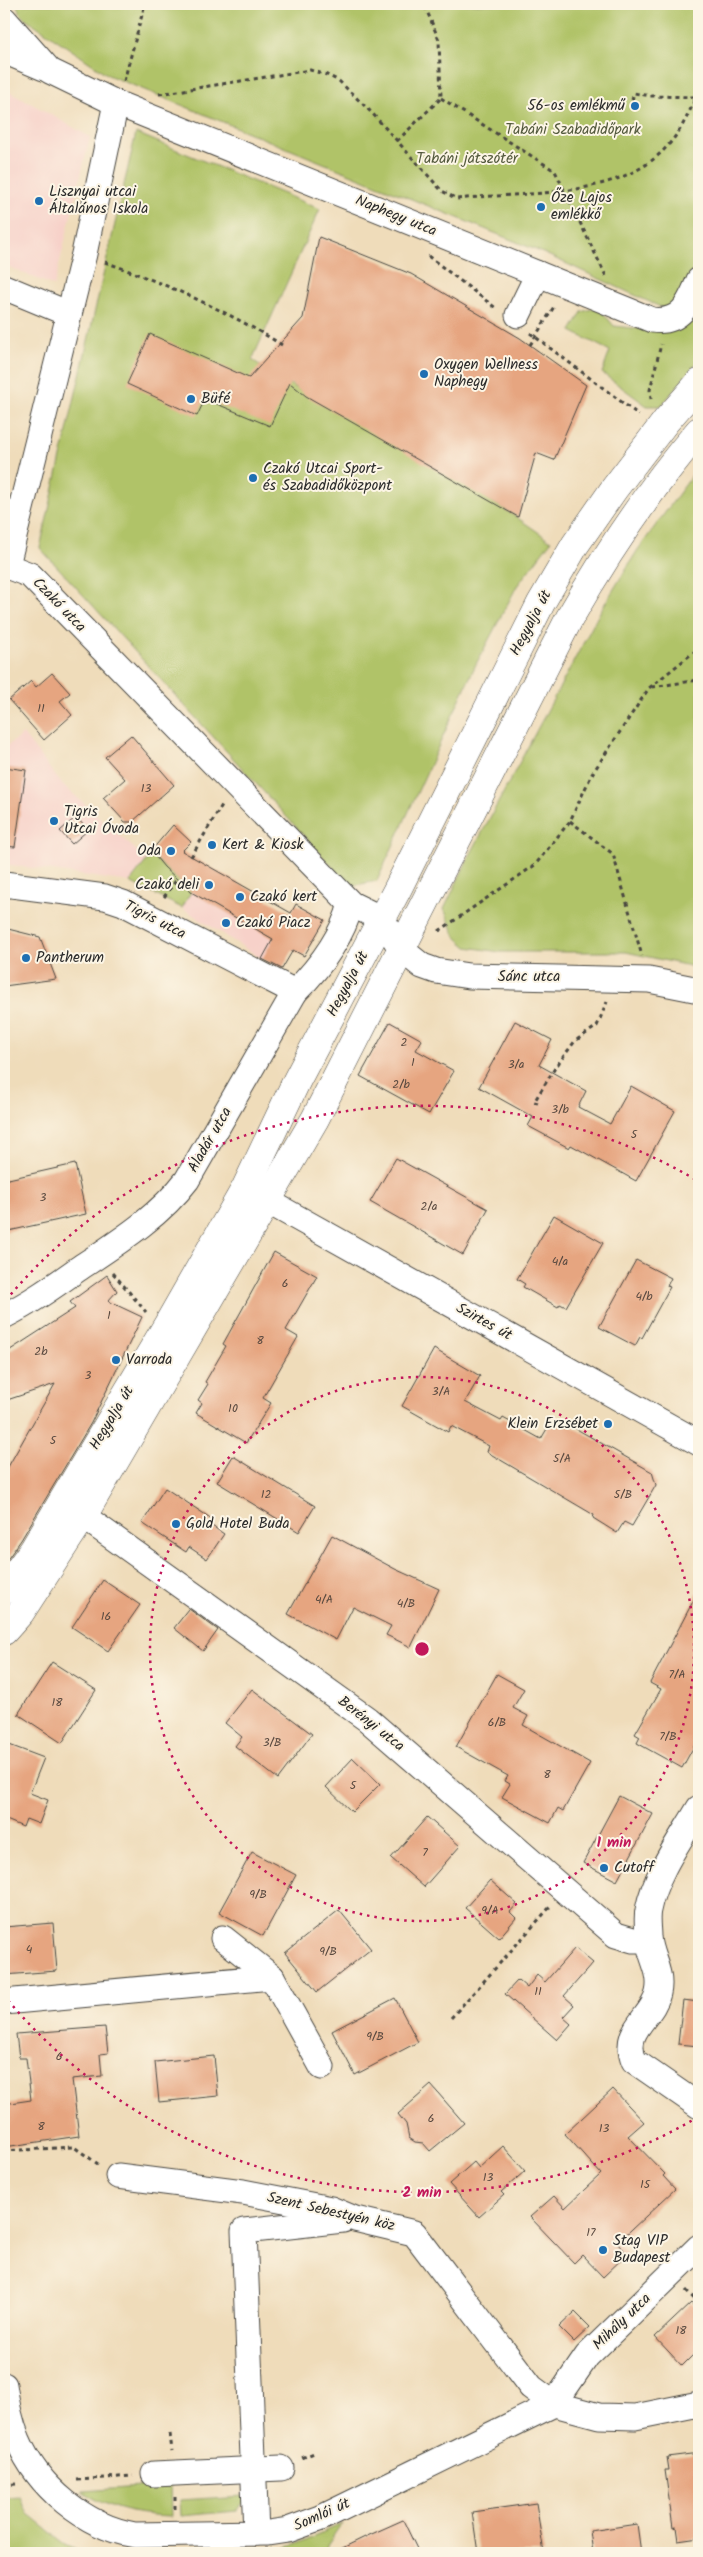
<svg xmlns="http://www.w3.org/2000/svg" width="703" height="2557" font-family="Kalam,sans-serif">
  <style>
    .built { fill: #f7d1c9 }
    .green { fill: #b0c367; stroke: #6e7749 }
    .building { fill: #e6a580 }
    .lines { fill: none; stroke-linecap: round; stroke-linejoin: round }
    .minor-casing { stroke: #484640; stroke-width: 27 }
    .major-casing { stroke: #484640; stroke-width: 29 }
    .path { stroke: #484640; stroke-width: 3; stroke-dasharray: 4 4; stroke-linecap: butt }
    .minor { stroke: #fff; stroke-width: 25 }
    .major { stroke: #fff; stroke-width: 28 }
    .ring { fill: none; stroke: #c2185b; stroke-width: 2.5; stroke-dasharray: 2.5 5 }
    .poi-dot { fill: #1f6fb2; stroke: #fcf5e5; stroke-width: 2 }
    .labels { text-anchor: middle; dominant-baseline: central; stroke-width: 4; stroke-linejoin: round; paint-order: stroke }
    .number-label { font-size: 12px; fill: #5a4a40 }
    .poi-label { font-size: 15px; fill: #2b2b2b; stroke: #fcf5e5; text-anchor: start }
    .park-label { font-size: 15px; fill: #53593d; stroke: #fcf5e5 }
    .street-label { font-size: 15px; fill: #2b2b2b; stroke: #fcf5e5 }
    .centre { fill: #c2185b; stroke: #fcf5e5; stroke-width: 2.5 }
    .ring-label { font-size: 15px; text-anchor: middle; font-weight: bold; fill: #c2185b; stroke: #fcf5e5; stroke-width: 4; stroke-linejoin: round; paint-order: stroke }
  </style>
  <rect width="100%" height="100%" fill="#fcf5e5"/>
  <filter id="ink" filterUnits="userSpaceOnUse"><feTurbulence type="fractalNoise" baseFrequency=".02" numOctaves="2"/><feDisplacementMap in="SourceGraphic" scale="10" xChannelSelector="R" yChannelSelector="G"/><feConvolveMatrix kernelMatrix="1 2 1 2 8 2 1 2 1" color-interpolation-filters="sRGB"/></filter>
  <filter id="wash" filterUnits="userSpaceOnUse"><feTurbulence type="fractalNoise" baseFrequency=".0096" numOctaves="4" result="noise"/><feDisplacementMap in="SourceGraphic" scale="20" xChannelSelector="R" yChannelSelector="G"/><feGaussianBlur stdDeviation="1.12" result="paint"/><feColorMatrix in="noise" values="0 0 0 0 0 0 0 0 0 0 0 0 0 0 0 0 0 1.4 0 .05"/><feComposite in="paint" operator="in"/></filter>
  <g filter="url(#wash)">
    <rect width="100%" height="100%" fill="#efdcba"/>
    <g class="built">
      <polygon points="4,88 90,137 54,286 4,265"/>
      <polygon points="23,734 61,783 147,860 130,882 4,864 4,746 7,746"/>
      <polygon points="191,892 273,939 262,959 182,908"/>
    </g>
    <g class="green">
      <polygon points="16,4 699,4 699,360 661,406 647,406 602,373 610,351 571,331 582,312 598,307 614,326 641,329 659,327 667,310 541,252 108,75 22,16"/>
      <path d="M136 133 320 209 252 360C349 425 457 473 551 541L517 586 475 666 377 881 350 886 40 548Z"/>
      <polygon points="699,466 699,968 626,952 500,952 467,947 456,937 444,909 469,857 601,610 637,551"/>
      <polygon points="151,855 191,892 182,908 130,882"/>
      <path d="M170 2485 171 2516C138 2515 109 2510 82 2491Z"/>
      <polygon points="244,2496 244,2501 237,2511 181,2516 180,2500"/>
      <polygon points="20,2497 28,2514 64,2543 84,2553 4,2553 4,2498"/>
      <polygon points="342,2524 322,2553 265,2553 294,2545"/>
    </g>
    <g id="blocks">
      <g class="building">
        <polygon points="319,237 411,274 520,338 586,385 554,460 536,453 518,517 306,396 290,383 270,426 205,399 197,416 127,384 150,334 249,378 303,318"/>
        <polygon points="52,673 70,693 60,701 72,715 44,740 9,700 31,681 36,687"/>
        <polygon points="131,735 174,785 132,822 125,822 103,798 125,779 105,757"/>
        <polygon points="4,767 26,770 15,847 4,846"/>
        <polygon points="76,817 88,830 72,844 60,831"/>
        <polygon points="173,825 191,842 182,851 291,913 296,904 325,920 304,956 293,950 282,969 262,959 273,939 191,892 164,867 151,851"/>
        <polygon points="4,928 40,937 56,979 4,986"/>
        <polygon points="515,1021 552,1040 539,1065 586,1091 578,1107 610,1124 631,1086 675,1111 636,1181 571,1145 569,1148 528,1126 533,1117 479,1087"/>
        <polygon points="390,1022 422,1040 416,1050 454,1071 429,1114 360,1076"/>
        <polygon points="396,1158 488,1209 463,1255 370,1202"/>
        <polygon points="75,1164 86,1214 4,1232 4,1180"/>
        <polygon points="554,1215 603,1243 566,1307 560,1304 558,1307 523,1287 525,1284 517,1279"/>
        <polygon points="274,1252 317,1276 286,1330 298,1337 263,1398 271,1403 246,1443 196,1413 202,1403 198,1400 208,1384 205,1382 226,1346 223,1344"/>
        <polygon points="636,1260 671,1278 667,1286 670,1287 642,1338 640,1337 635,1346 599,1327"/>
        <polygon points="107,1275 117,1291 108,1301 142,1317 91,1423 21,1540 4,1564 4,1474 55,1384 4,1401 4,1354 75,1308 70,1302"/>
        <polygon points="434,1349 480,1376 465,1402 501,1421 503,1418 541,1439 548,1427 566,1423 652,1472 656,1485 632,1526 624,1522 617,1533 593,1518 594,1515 487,1452 489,1446 451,1426 448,1432 402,1406"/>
        <polygon points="233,1456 315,1506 299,1532 217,1482"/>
        <polygon points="165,1488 212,1519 209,1524 224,1534 207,1559 189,1547 186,1552 142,1523"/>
        <polygon points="332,1535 395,1569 439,1589 411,1647 386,1635 391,1626 353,1607 336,1640 288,1614"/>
        <polygon points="103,1580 140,1605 108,1651 72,1627"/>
        <polygon points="699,1590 699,1737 682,1768 637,1743 640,1737 635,1734 661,1689 650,1683"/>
        <polygon points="189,1609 218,1630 203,1651 174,1628"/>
        <polygon points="52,1662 96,1690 62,1743 18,1714"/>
        <polygon points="497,1674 524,1689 513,1708 528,1716 523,1725 590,1763 563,1811 558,1808 550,1823 502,1797 510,1784 505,1781 508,1776 456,1747"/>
        <polygon points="252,1689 312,1734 278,1779 235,1746 242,1737 225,1723"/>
        <polygon points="4,1743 44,1758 30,1793 48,1800 39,1824 26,1819 23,1827 4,1819"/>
        <polygon points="353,1758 380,1784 352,1812 326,1787"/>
        <polygon points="619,1796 653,1814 617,1881 583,1863"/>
        <polygon points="427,1817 460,1846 424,1887 391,1858"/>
        <polygon points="252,1852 296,1875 263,1936 219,1912"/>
        <polygon points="490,1880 517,1904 510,1912 516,1918 499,1938 465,1908"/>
        <polygon points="339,1910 371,1949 317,1992 285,1953"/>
        <polygon points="53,1923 57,1971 4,1975 4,1927"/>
        <polygon points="575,1948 593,1963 564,1996 574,2005 563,2017 571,2024 557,2040 505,1994 518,1980 527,1988 537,1975 545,1982"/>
        <polygon points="395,1998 418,2042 355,2075 332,2031"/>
        <polygon points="683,2000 699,2002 699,2046 678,2044"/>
        <polygon points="105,2027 108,2053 100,2054 102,2076 72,2079 79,2136 4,2147 4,2104 31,2100 26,2058 19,2058 16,2034"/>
        <polygon points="214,2056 218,2096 159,2102 155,2062"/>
        <polygon points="431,2085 464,2123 430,2151 423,2143 415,2142 409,2138 406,2124 398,2114"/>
        <polygon points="613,2089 644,2122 628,2136 665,2174 663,2176 675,2189 617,2243 627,2254 603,2277 582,2255 574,2263 530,2217 554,2196 565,2208 601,2174 565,2134"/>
        <polygon points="503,2146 525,2171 501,2192 504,2195 479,2217 449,2184 474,2162 479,2168"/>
        <polygon points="691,2303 699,2311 699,2349 682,2366 655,2337"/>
        <polygon points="575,2312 590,2327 574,2342 559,2327"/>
        <polygon points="699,2453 699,2538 678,2541 676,2527 673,2528 665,2470 669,2470 667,2457"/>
        <polygon points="536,2503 544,2553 478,2553 472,2512"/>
        <polygon points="403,2520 419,2553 332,2553 365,2537"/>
        <polygon points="637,2524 641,2553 593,2553 590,2531"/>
      </g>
    </g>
  </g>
  <g filter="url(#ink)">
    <use href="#blocks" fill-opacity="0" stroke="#484640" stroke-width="1"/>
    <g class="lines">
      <g class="minor-casing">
        <g id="minor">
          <path d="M4 19 50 71 116 103 652 320C681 324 689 304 699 280"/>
          <polyline points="4,51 44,68"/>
          <polyline points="4,287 69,314"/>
          <polyline points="518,315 538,274"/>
          <polyline points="4,565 30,575 351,904 382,919 402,950 422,966 436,971 469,976 649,980 699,990"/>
          <polyline points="7,565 84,254 116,103"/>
          <polyline points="4,884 105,897 123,903 295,992"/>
          <polyline points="269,1202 699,1443"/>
          <path d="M4 1316C30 1303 54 1286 78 1269 117 1243 159 1217 187 1180L295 992C320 967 342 938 351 904"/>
          <polyline points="83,1516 367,1719 616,1935 633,1940 648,1940"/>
          <path d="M699 1808C681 1839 655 1874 648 1910 646 1918 648 1929 648 1937 649 1956 663 1972 658 1993 653 2018 621 2029 634 2061L699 2106"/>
          <polyline points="223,1938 272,1977 322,2067"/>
          <polyline points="4,2002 272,1977"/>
          <polyline points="118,2176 243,2192 331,2209 355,2219 414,2233 531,2387 554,2404"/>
          <path d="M4 2385C7 2404 10 2422 18 2440 37 2486 85 2527 135 2535L268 2533 288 2530 321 2518 554 2404 599 2416 635 2417 699 2404"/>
          <polyline points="554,2404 587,2356 699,2247"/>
          <polyline points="154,2474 281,2468"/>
          <polyline points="256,2533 244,2231 343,2220"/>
        </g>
      </g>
      <g class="major-casing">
        <g id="major">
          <polyline points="4,1590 34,1549 168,1324 245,1189 297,1080 397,890 541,603 575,545 614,489 666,421 699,383"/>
          <path d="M4 1631 20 1613 83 1516 315 1119 569 619C607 553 649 489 699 431"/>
        </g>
      </g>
      <g class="path">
        <polyline points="124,81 145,4"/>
        <path d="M159 94 310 70 327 75 339 81 372 113 442 191 457 199C525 191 623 201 670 143 683 128 692 107 699 89"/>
        <polyline points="441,98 555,171 606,276"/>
        <polyline points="632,100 634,93 650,96 696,97"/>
        <polyline points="397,141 441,98 439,40 424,4"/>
        <polyline points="428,256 497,309"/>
        <path d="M105 262C166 284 226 310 282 345"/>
        <polyline points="530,333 639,415"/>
        <polyline points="530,345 555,305"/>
        <polyline points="651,399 650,390 661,344"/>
        <polyline points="652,687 699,680"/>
        <polyline points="570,821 613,854 642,956"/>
        <polyline points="191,857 222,805"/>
        <polyline points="164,897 177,879"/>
        <polyline points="439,931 535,865 570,821 592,774 649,688 699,648"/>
        <polyline points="538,1103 534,1102 555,1068 575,1041 597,1026 607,1002"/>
        <polyline points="113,1273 146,1312"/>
        <polyline points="451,2018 550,1907"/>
        <polyline points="4,2151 74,2147 98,2164"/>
        <polyline points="686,2290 699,2304"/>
        <polyline points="170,2434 172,2451"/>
        <polyline points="302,2458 314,2453"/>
        <polyline points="77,2480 133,2476"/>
        <polyline points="4,2485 16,2484"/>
        <polyline points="175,2497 175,2510"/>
      </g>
      <use href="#minor" class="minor"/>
      <use href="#major" class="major"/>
    </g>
  </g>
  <g class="ring">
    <circle cx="422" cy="1649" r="272"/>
    <path d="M698 2117A543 543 0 0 1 6 1998M6 1300A543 543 0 0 1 698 1181"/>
  </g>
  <g class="poi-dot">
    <circle cx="635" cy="106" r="5"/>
    <circle cx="39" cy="201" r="5"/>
    <circle cx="541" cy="207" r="5"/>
    <circle cx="424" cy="374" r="5"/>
    <circle cx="191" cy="399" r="5"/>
    <circle cx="253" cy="478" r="5"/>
    <circle cx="54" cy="821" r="5"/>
    <circle cx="212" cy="845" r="5"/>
    <circle cx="171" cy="851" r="5"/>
    <circle cx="209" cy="885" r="5"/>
    <circle cx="240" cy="897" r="5"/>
    <circle cx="226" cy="923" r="5"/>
    <circle cx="26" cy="958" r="5"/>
    <circle cx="116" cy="1360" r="5"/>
    <circle cx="608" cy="1424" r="5"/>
    <circle cx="176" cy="1524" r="5"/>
    <circle cx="604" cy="1868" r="5"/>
    <circle cx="603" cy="2250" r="5"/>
  </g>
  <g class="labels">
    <g class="number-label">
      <text x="41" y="708">11</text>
      <text x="146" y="788">13</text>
      <text x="404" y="1042">2</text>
      <text x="413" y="1062">1</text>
      <text x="516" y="1064">3/a</text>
      <text x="401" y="1084">2/b</text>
      <text x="560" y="1109">3/b</text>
      <text x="634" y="1134">5</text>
      <text x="43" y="1197">3</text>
      <text x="429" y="1206">2/a</text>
      <text x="560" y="1261">4/a</text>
      <text x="285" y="1283">6</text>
      <text x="644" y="1296">4/b</text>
      <text x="109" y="1315">1</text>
      <text x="260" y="1340">8</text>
      <text x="41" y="1351">2b</text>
      <text x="88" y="1375">3</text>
      <text x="441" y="1391">3/A</text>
      <text x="233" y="1408">10</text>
      <text x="53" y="1440">5</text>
      <text x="562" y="1458">5/A</text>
      <text x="266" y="1494">12</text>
      <text x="623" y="1494">5/B</text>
      <text x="324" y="1599">4/A</text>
      <text x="406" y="1603">4/B</text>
      <text x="106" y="1616">16</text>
      <text x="677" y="1674">7/A</text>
      <text x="57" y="1702">18</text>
      <text x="497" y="1722">6/B</text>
      <text x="668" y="1736">7/B</text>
      <text x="272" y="1742">3/B</text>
      <text x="547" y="1774">8</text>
      <text x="353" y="1785">5</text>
      <text x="425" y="1852">7</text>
      <text x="258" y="1894">9/B</text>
      <text x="490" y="1910">9/A</text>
      <text x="29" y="1949">4</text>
      <text x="328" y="1951">9/B</text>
      <text x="538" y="1991">11</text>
      <text x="375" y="2036">9/B</text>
      <text x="59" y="2056">6</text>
      <text x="431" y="2118">6</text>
      <text x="41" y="2126">8</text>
      <text x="604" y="2128">13</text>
      <text x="488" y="2177">13</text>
      <text x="645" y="2184">15</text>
      <text x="591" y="2232">17</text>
      <text x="681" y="2330">18</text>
    </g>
    <g class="poi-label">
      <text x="625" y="106" text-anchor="end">56-os emlékmű</text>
      <text x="49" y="192">Lisznyai utcai<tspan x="49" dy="17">Általános Iskola</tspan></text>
      <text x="551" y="198">Őze Lajos<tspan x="551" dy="17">emlékkő</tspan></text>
      <text x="434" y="365">Oxygen Wellness<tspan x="434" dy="17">Naphegy</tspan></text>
      <text x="201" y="399">Büfé</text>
      <text x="263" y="469">Czakó Utcai Sport-<tspan x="263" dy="17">és Szabadidőközpont</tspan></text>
      <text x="64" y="812">Tigris<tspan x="64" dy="17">Utcai Óvoda</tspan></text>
      <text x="222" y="845">Kert &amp; Kiosk</text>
      <text x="161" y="851" text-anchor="end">Oda</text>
      <text x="199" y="885" text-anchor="end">Czakó deli</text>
      <text x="250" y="897">Czakó kert</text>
      <text x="236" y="923">Czakó Piacz</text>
      <text x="36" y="958">Pantherum</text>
      <text x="126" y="1360">Varroda</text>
      <text x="598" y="1424" text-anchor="end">Klein Erzsébet</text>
      <text x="186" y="1524">Gold Hotel Buda</text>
      <text x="614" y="1868">Cutoff</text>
      <text x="613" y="2241">Stag VIP<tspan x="613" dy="17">Budapest</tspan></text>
    </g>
    <g class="park-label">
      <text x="573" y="130">Tabáni Szabadidőpark</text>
      <text x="467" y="159">Tabáni játszótér</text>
    </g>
    <g class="street-label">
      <text transform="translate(396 216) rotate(22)">Naphegy utca</text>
      <text transform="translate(59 605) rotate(46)">Czakó utca</text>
      <text transform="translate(531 623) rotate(-62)">Hegyalja út</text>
      <text transform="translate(155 920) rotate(27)">Tigris utca</text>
      <text x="529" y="977">Sánc utca</text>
      <text transform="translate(348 984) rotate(-62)">Hegyalja út</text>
      <text transform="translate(210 1140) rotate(-60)">Aladár utca</text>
      <text transform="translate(484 1322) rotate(29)">Szirtes út</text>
      <text transform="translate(112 1418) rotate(-59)">Hegyalja út</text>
      <text transform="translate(371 1724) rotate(38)">Berényi utca</text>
      <text transform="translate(331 2212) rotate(13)">Szent Sebestyén köz</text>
      <text transform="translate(622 2322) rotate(-44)">Mihály utca</text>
      <text transform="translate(322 2515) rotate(-24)">Somlói út</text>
    </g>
  </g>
  <circle cx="422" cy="1649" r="8" class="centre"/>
  <g class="ring-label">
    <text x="614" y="1847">1 min</text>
    <text x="422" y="2197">2 min</text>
  </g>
  <rect width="703" height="2557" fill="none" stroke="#fcf5e5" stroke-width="20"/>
</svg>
